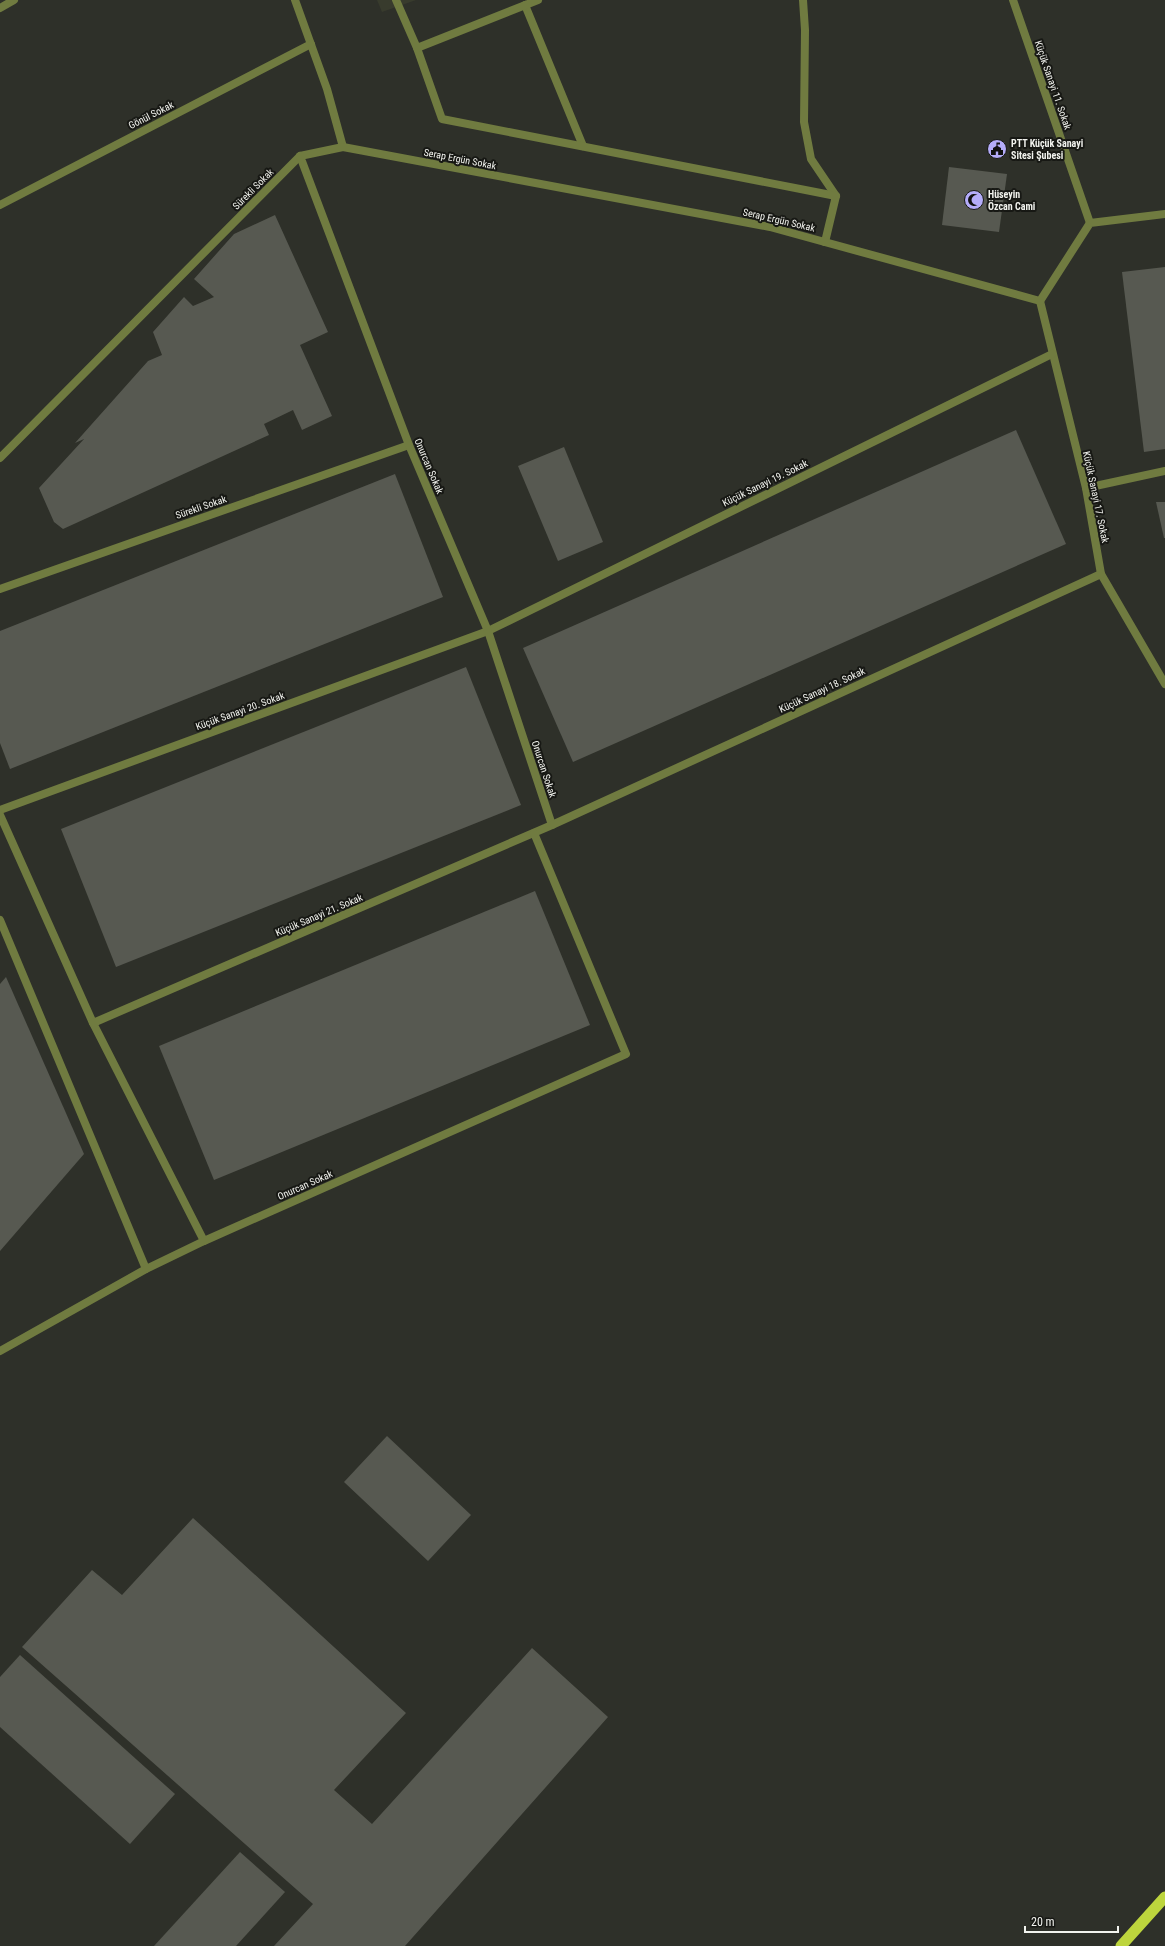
<svg xmlns="http://www.w3.org/2000/svg" width="1165" height="1946" font-family="'Roboto Condensed',sans-serif">
  <style>
    .built { fill: #383b2d }
    .building { fill: #575951 }
    .lines { fill: none; stroke-linecap: round; stroke-linejoin: round }
    .service { stroke: #707b40; stroke-width: 8 }
    .minor { stroke: #707b40; stroke-width: 8 }
    .trunk { stroke: #bdd53d; stroke-width: 11 }
    .labels { text-anchor: middle; dominant-baseline: central; stroke-width: 4; stroke-linejoin: round; paint-order: stroke }
    .street-label { font-size: 10px; fill: #f2f3ee; stroke: #171814 }
    .poi-label { font-size: 10px; font-weight: bold; fill: #f2f3ee; stroke: #171814; text-anchor: start }
  </style>
  <rect width="100%" height="100%" fill="#2e3029"/>
  <polygon class="built" points="377,0 416,0 382,12"/>
  <g class="building">
    <polygon points="949,167 1007,174 999,232 942,225"/>
    <polygon points="275,215 328,332 300,345 332,416 302,430 293,410 264,424 269,435 63,529 54,522 39,488 84,439 75,443 148,361 162,355 153,332 184,297 193,306 214,297 194,279 234,234"/>
    <polygon points="1165,267 1165,449 1144,452 1122,272"/>
    <polygon points="1016,430 1066,544 573,762 523,648"/>
    <polygon points="564,447 603,542 558,561 518,466"/>
    <polygon points="395,474 443,597 10,769 0,743 0,631"/>
    <polygon points="1156,502 1165,502 1165,538 1164,538"/>
    <polygon points="466,667 521,805 116,967 61,829"/>
    <polygon points="535,891 590,1025 214,1180 159,1046"/>
    <polygon points="6,977 84,1154 0,1251 0,984"/>
    <polygon points="387,1436 471,1515 428,1561 344,1482"/>
    <polygon points="193,1518 406,1713 334,1790 372,1824 532,1648 608,1717 405,1946 274,1946 313,1904 22,1647 92,1570 122,1595"/>
    <polygon points="20,1655 175,1794 130,1844 0,1727 0,1677"/>
    <polygon points="240,1852 285,1892 236,1946 154,1946"/>
  </g>
  <g class="lines">
    <g class="service">
      <polyline points="803,0 805,30 804,122 811,159 836,196"/>
      <polyline points="525,5 583,146"/>
      <polyline points="417,48 442,119 836,196 825,242"/>
    </g>
    <g class="minor">
      <polyline points="295,0 327,89 343,147"/>
      <polyline points="396,0 417,48 538,0"/>
      <polyline points="1013,0 1090,223"/>
      <polyline points="0,8 14,0"/>
      <polyline points="0,205 311,44"/>
      <polyline points="1040,301 1086,488 1101,574 1165,684"/>
      <polyline points="0,458 300,156"/>
      <polyline points="1086,488 1165,471"/>
      <polyline points="0,589 409,445"/>
      <polyline points="0,810 488,631 1052,354"/>
      <polyline points="0,815 93,1023 204,1241"/>
      <polyline points="552,825 488,631 409,445 300,156 343,147 770,227 1040,301 1090,223 1165,214"/>
      <polyline points="0,920 146,1269"/>
      <polyline points="93,1023 552,825 1101,574"/>
      <polyline points="0,1351 146,1269 204,1241 626,1054 534,833"/>
    </g>
    <polyline class="trunk" points="1121,1946 1165,1897"/>
  </g>
  <defs>
    <g id="civic-disc" transform="scale(1)"><circle r="9.5" fill="#b4acf9" stroke="#171814"/><path d="M-.6-6.5H3V-4.5H.6V-3L4-1V1h2V6H-6V1h2V-1L-.6-3ZM-1.2 2.5V6h2.4V2.5Z" fill="#111"/></g>
    <g id="mosque-disc" transform="scale(1)"><circle r="9.5" fill="#b4acf9" stroke="#171814"/><path d="M3.5-4.9A6 6 0 1 0 3.5 4.9A5 5 0 1 1 3.5-4.9Z" fill="#111"/></g>
  </defs>
  <g fill-rule="evenodd">
    <use href="#civic-disc" x="997" y="149"/>
    <use href="#mosque-disc" x="974" y="200"/>
  </g>
  <g class="labels">
    <g class="street-label">
      <text transform="translate(1053 85) rotate(71)">Küçük Sanayi 11. Sokak</text>
      <text transform="translate(151 115) rotate(-27)">Gönül Sokak</text>
      <text transform="translate(460 159) rotate(11)">Serap Ergün Sokak</text>
      <text transform="translate(253 189) rotate(-45)">Sürekli Sokak</text>
      <text transform="translate(779 220) rotate(13)">Serap Ergün Sokak</text>
      <text transform="translate(429 466) rotate(67)">Onurcan Sokak</text>
      <text transform="translate(765 483) rotate(-26)">Küçük Sanayi 19. Sokak</text>
      <text transform="translate(1096 497) rotate(78)">Küçük Sanayi 17. Sokak</text>
      <text transform="translate(201 507) rotate(-19)">Sürekli Sokak</text>
      <text transform="translate(822 690) rotate(-25)">Küçük Sanayi 18. Sokak</text>
      <text transform="translate(240 711) rotate(-20)">Küçük Sanayi 20. Sokak</text>
      <text transform="translate(544 769) rotate(72)">Onurcan Sokak</text>
      <text transform="translate(319 915) rotate(-23)">Küçük Sanayi 21. Sokak</text>
      <text transform="translate(305 1185) rotate(-24)">Onurcan Sokak</text>
    </g>
    <g class="poi-label">
      <text x="1011" y="143">PTT Küçük Sanayi<tspan x="1011" dy="12">Sitesi Şubesi</tspan></text>
      <text x="988" y="194">Hüseyin<tspan x="988" dy="12">Özcan Cami</tspan></text>
    </g>
  </g>
  <path d="M1025 1926v6h93v-6" fill="none" stroke="#f2f3ee" stroke-width="2"/>
  <text x="1031" y="1926" font-size="12" fill="#f2f3ee" stroke="#171814" stroke-width="3" paint-order="stroke">20 m</text>
</svg>
